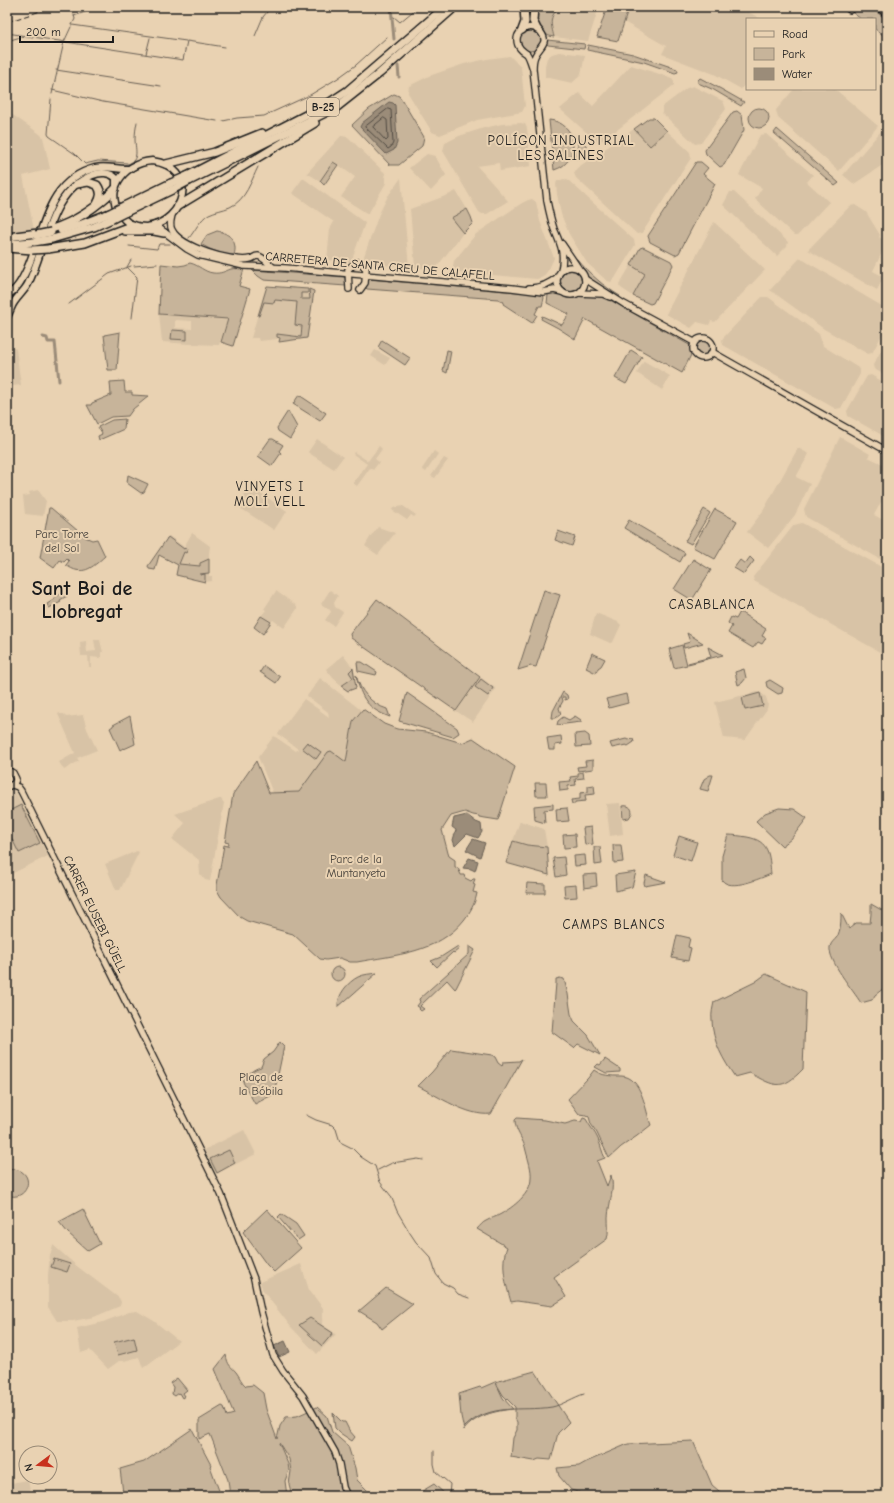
<svg xmlns="http://www.w3.org/2000/svg" width="894" height="1503" font-family="'Comic Neue',sans-serif">
  <style>
    .built { fill: #d8c3a6; fill-rule: evenodd }
    .green { fill: #c7b49a; stroke: #72685b }
    .water { fill: #9b8c79; stroke: #685f54 }
    .lines { fill: none; stroke-linecap: round; stroke-linejoin: round }
    .shore { stroke: #4f4941; stroke-width: 1 }
    .stream { stroke: #685f54; stroke-width: 1 }
    .canal { stroke: #9b8c79; stroke-width: 3 }
    .secondary-casing { stroke: #1c1c1c; stroke-width: 8 }
    .primary-casing { stroke: #1c1c1c; stroke-width: 9 }
    .highway-casing { stroke: #1c1c1c; stroke-width: 10 }
    .secondary { stroke: #e9d2b2; stroke-width: 5.5 }
    .primary { stroke: #e9d2b2; stroke-width: 6 }
    .highway { stroke: #e9d2b2; stroke-width: 7 }
    .rail { stroke: #1c1c1c; stroke-width: 1; stroke-dasharray: 6 3; stroke-linecap: butt }
    .highway-bridge-casing { stroke: #1c1c1c; stroke-width: 10; stroke-linecap: butt }
    .highway-bridge { stroke: #e9d2b2; stroke-width: 7 }
    .labels { text-anchor: middle; dominant-baseline: central; stroke-width: 4; stroke-linejoin: round; paint-order: stroke }
    .shield { fill: #e9d2b2; stroke: #5a5349; stroke-width: 1 }
    .shield-label { font-size: 11px; font-weight: bold; fill: #1c1c1c }
    .street-label { font-size: 12px; fill: #1c1c1c; stroke: #e9d2b2 }
    .park-label { font-size: 12px; fill: #47423c; stroke: #e9d2b2 }
    .neighbourhood-label { font-size: 13px; letter-spacing: 1px; fill: #1c1c1c; stroke: #e9d2b2 }
    .town-label { font-size: 20px; font-weight: bold; fill: #1c1c1c; stroke: #e9d2b2 }
  </style>
  <rect width="100%" height="100%" fill="#e9d2b2"/>
  <filter id="ink" filterUnits="userSpaceOnUse"><feTurbulence type="fractalNoise" baseFrequency=".025" numOctaves="2"/><feDisplacementMap in="SourceGraphic" scale="8" xChannelSelector="R" yChannelSelector="G"/><feConvolveMatrix kernelMatrix="1 2 1 2 8 2 1 2 1" color-interpolation-filters="sRGB"/></filter>
  <g filter="url(#ink)">
    <g class="built">
      <polygon points="560,7 599,7 588,41 554,37 551,20 554,12"/>
      <polygon points="629,7 740,7 761,19 747,19 747,82 741,89 714,74 662,54 666,46 624,22"/>
      <polygon points="559,52 585,55 581,75 572,83 545,77 545,66 547,58 552,54"/>
      <polygon points="510,56 521,67 525,106 522,112 477,120 440,135 432,132 408,93 409,86 429,76 464,64 487,59"/>
      <polygon points="631,65 672,78 674,81 674,85 617,130 601,141 596,141 560,109 579,93 593,106"/>
      <polygon points="693,86 723,101 726,109 701,143 695,144 662,113 662,107 687,88"/>
      <polygon points="794,89 835,89 878,126 839,171 778,118 776,110"/>
      <polygon points="7,111 40,134 43,137 50,169 23,176 34,230 10,232 7,221"/>
      <polygon points="521,123 525,124 527,128 531,166 500,171 499,163 477,166 508,201 487,214 482,214 479,212 443,151 445,143 459,136 484,128 502,124"/>
      <polygon points="634,129 650,146 667,131 690,152 691,158 642,233 637,234 576,178 574,173 577,168"/>
      <polygon points="882,130 887,134 887,162 854,184 843,175"/>
      <polygon points="766,134 813,175 807,182 829,202 798,235 794,235 755,199 762,188 739,175 760,135"/>
      <polygon points="341,136 348,137 385,173 386,183 368,214 341,197 355,177 334,162 320,181 307,173"/>
      <polygon points="427,154 435,156 446,175 431,191 409,168"/>
      <polygon points="303,178 365,223 351,262 327,260 330,229 334,222 292,193"/>
      <polygon points="401,178 409,267 368,264 365,260 364,256 379,214 388,196"/>
      <polygon points="564,179 569,181 634,240 635,245 615,278 611,282 607,281 587,263 569,234 561,214 557,194 556,184 557,181"/>
      <polygon points="456,191 467,209 451,218 463,233 436,268 432,270 415,267 410,209 448,195"/>
      <polygon points="730,192 734,192 788,242 787,246 777,256 723,205"/>
      <polygon points="532,199 536,202 540,221 554,258 549,269 543,277 537,279 459,272 454,270 453,266 454,261 476,234 522,203 528,200"/>
      <polygon points="855,205 866,212 880,235 879,237 887,242 873,271 884,277 877,290 808,250 850,206"/>
      <polygon points="714,222 765,270 715,322 711,321 709,325 697,322 691,328 666,314"/>
      <polygon points="800,258 887,309 887,326 872,353 868,354 824,329 770,290"/>
      <polygon points="631,265 645,274 633,296 621,288 619,285"/>
      <polygon points="268,288 313,292 307,338 300,339 278,337 277,339 259,341 258,338 251,338 265,290"/>
      <polygon points="762,297 768,297 819,334 823,346 860,369 860,374 841,408 836,409 723,345 722,340 723,338"/>
      <path d="M159 314 228 319 219 345 189 344 162 342ZM175 320 192 321V329L175 328Z"/>
      <polygon points="887,340 887,376 874,369 873,365"/>
      <polygon points="11,347 16,349 21,385 12,386 7,382 7,351"/>
      <polygon points="375,350 390,358 385,365 371,356"/>
      <polygon points="644,361 670,376 662,390 637,373"/>
      <polygon points="871,375 887,384 887,438 848,416 847,411 867,376"/>
      <polygon points="840,437 870,454 868,457 887,466 887,505 881,502 874,515 887,522 887,563 806,517 804,509"/>
      <polygon points="317,439 343,457 334,469 309,453 308,452"/>
      <polygon points="379,446 382,449 375,459 379,462 373,470 370,468 357,486 353,483 367,464 353,454 354,452 368,461"/>
      <polygon points="798,448 809,454 796,477 810,484 795,515 768,548 747,532 763,511"/>
      <polygon points="434,451 438,454 426,472 422,469"/>
      <polygon points="444,458 448,460 435,478 431,476"/>
      <polygon points="250,486 287,511 284,516 282,518 274,530 237,506"/>
      <polygon points="38,490 46,501 43,516 25,514 23,496 30,495 29,492"/>
      <polygon points="403,506 416,515 414,517 411,515 407,520 392,510 393,508"/>
      <polygon points="802,523 887,570 887,654 885,655 754,581 753,577 794,525"/>
      <polygon points="378,527 395,533 378,555 365,546 372,534 373,534"/>
      <polygon points="192,533 210,546 209,553 209,576 212,576 212,581 205,582 205,574 185,577 176,575 178,565 157,554 169,536 184,547"/>
      <polygon points="330,590 338,596 334,603 335,607 343,612 334,626 325,620 331,612 330,610 321,604"/>
      <polygon points="276,591 297,606 297,609 284,628 273,620 271,622 261,616 266,610 264,609"/>
      <polygon points="596,613 618,622 621,625 613,642 610,643 590,634"/>
      <polygon points="94,640 100,640 103,652 101,652 101,658 91,657 91,667 89,667 88,656 81,656 80,642 86,641 87,652 96,651"/>
      <polygon points="343,655 353,668 350,671 353,678 341,685 333,678 326,669"/>
      <polygon points="480,677 495,688 495,690 473,722 456,711"/>
      <polygon points="320,678 361,710 353,721 346,762 331,752 299,792 274,793 273,793 258,757 274,736 296,751 298,749 278,734 304,699 329,717 328,712 307,696"/>
      <polygon points="757,692 761,693 766,697 768,704 767,709 745,740 724,738 715,702"/>
      <polygon points="60,713 60,714 64,714 66,717 83,715 87,729 97,750 77,758 79,761 64,770 59,762 75,753 58,714"/>
      <polygon points="12,790 15,791 48,856 7,876 7,793"/>
      <polygon points="219,799 221,799 224,803 210,881 205,880 200,874 199,860 172,839 185,823 175,814"/>
      <polygon points="620,803 623,834 610,836 606,804"/>
      <polygon points="520,821 544,829 547,847 527,845 513,841"/>
      <polygon points="137,851 139,852 120,890 116,890 105,864"/>
      <polygon points="244,1130 256,1154 216,1174 204,1150"/>
      <polygon points="53,1245 78,1267 119,1298 121,1302 120,1306 94,1317 73,1321 57,1321 48,1307 48,1275 50,1255"/>
      <polygon points="301,1264 309,1290 323,1308 322,1325 336,1334 317,1354 291,1327 263,1291 260,1282"/>
      <polygon points="137,1311 154,1321 179,1341 143,1368 139,1357 124,1361 119,1361 108,1369 90,1350 81,1353 77,1328 103,1322 129,1312"/>
      <polygon points="28,1480 31,1496 13,1496 11,1483"/>
    </g>
    <g class="green">
      <path d="M536 7H560C548 17 551 24 554 37 545 36 542 31 536 24Z"/>
      <polygon points="607,7 629,7 618,41 597,37"/>
      <polygon points="845,7 870,7 887,20 887,38 875,29 875,19 861,19"/>
      <circle cx="530" cy="40" r="11"/>
      <polygon points="547,40 585,44 584,49 548,45 546,43"/>
      <polygon points="588,45 633,54 677,69 678,72 675,73 644,62 587,50"/>
      <polygon points="700,78 721,89 744,102 741,106 714,90 698,83 698,80"/>
      <polygon points="394,94 399,96 402,100 424,137 422,146 399,165 390,165 352,125 369,109"/>
      <circle cx="759" cy="118" r="10"/>
      <polygon points="737,111 742,115 744,130 724,165 720,167 706,154 705,150 733,112"/>
      <polygon points="649,118 654,118 667,131 650,146 634,129"/>
      <path d="M549 120C578 122 582 162 554 170Z"/>
      <polygon points="777,129 839,183 835,186 774,133"/>
      <path d="M577 136C589 147 591 150 576 159L578 147Z"/>
      <polygon points="333,162 338,165 324,185 320,181"/>
      <polygon points="696,162 701,162 708,168 703,174 715,184 679,253 675,255 650,242 648,236"/>
      <polygon points="467,209 471,217 473,223 463,233 451,218"/>
      <path d="M217 231C230 233 238 242 234 255 222 255 210 250 201 244L207 235Z"/>
      <polygon points="643,247 671,261 673,265 653,303 650,304 633,296 645,274 631,265 640,248"/>
      <path d="M577 259C590 274 603 286 620 296L619 297 588 279 585 272 578 266 575 260Z"/>
      <path d="M190 263C199 265 204 272 213 273 221 274 225 271 231 269 235 268 240 269 244 269L239 286 250 289 233 346 221 342 228 319 159 314 161 264 178 266 185 265Z"/>
      <circle cx="572" cy="280" r="12"/>
      <polygon points="252,270 345,277 346,286 264,280 258,276"/>
      <polygon points="368,279 540,294 543,294 544,298 542,306 539,306 535,314 537,315 532,323 503,304 504,302 498,299 367,289 365,287"/>
      <polygon points="267,286 308,289 308,293 301,293 301,299 310,299 309,289 314,291 307,338 279,342 280,338 277,337 277,334 301,337 302,326 295,325 297,302 275,300 274,303 264,302 259,316 258,316"/>
      <polygon points="550,292 562,293 571,297 580,294 603,296 691,346 691,355 682,373 585,319 575,339 558,328 541,319 542,316 562,325 569,314 547,303 548,295"/>
      <polygon points="172,330 187,331 187,340 171,339"/>
      <polygon points="120,332 117,370 108,370 104,335"/>
      <polygon points="382,340 410,358 405,365 378,347"/>
      <circle cx="703" cy="348" r="7"/>
      <polygon points="447,350 451,351 447,373 443,371"/>
      <polygon points="631,350 642,357 626,384 615,378"/>
      <polygon points="124,381 125,392 132,392 132,395 149,396 133,409 128,416 111,417 97,424 87,405 91,405 92,403 111,395 110,382"/>
      <polygon points="299,395 326,413 320,421 293,404"/>
      <polygon points="288,411 297,427 290,439 278,431 277,428"/>
      <polygon points="125,419 124,429 99,440 98,436 102,434 98,427 112,420"/>
      <polygon points="270,439 273,439 283,445 279,451 281,453 272,466 258,456"/>
      <polygon points="128,475 148,484 144,492 141,493 127,483"/>
      <path d="M49 508H51L85 537 92 540 97 539 105 556C92 568 82 577 66 565L69 561 67 559 64 562 60 560 54 568 40 558Z"/>
      <polygon points="704,509 710,513 691,544 685,541"/>
      <polygon points="715,509 737,521 715,559 693,547"/>
      <polygon points="629,520 685,553 680,562 624,528"/>
      <polygon points="558,531 575,537 572,546 555,540"/>
      <polygon points="168,537 184,549 185,548 188,549 186,553 184,552 179,564 200,566 200,563 209,559 209,573 200,574 200,575 205,574 205,582 176,575 178,565 159,555 155,570 149,569 148,566"/>
      <polygon points="750,557 754,561 744,574 734,568 740,560 745,564"/>
      <polygon points="693,559 711,570 692,600 674,589"/>
      <polygon points="544,590 560,595 536,667 531,666 518,670"/>
      <polygon points="65,592 67,596 60,600 61,602 49,608 47,604 55,599 54,597"/>
      <polygon points="377,599 480,677 456,711 351,638 350,634"/>
      <polygon points="740,612 766,629 762,636 766,638 762,644 758,642 753,648 728,633 732,626 728,623 731,617 736,619"/>
      <polygon points="261,616 271,622 263,634 254,627"/>
      <polygon points="687,633 703,643 684,648 683,644 690,642"/>
      <polygon points="682,645 687,665 674,668 669,649"/>
      <polygon points="708,647 723,655 688,664 688,663 711,657"/>
      <polygon points="592,653 605,659 601,666 598,668 596,673 586,668"/>
      <polygon points="357,662 362,662 377,672 376,675 358,671"/>
      <polygon points="264,666 280,677 276,683 260,672"/>
      <polygon points="353,668 356,688 348,691 341,686 353,678 349,672"/>
      <polygon points="744,669 746,678 742,683 738,685 735,672"/>
      <path d="M356 675C360 691 371 704 387 709L390 717C368 709 361 699 356 675Z"/>
      <polygon points="481,679 493,688 488,696 475,687"/>
      <polygon points="770,680 783,688 782,693 778,694 767,687 766,682"/>
      <polygon points="563,692 567,695 568,699 565,700 565,697 562,697 563,701 559,708 561,714 556,718 552,718 553,711"/>
      <polygon points="407,693 457,728 459,733 453,737 399,721"/>
      <polygon points="760,693 763,706 745,710 742,698"/>
      <polygon points="626,694 628,703 609,708 606,699"/>
      <path d="M363 709 384 724 397 729 426 732 462 743 473 738 515 767 498 820 479 817V816L473 815 465 812 451 816 442 830 448 853 449 856 455 860V867L458 868 461 875H464L465 878 471 881 473 879H475L473 884 475 885 473 892 477 893C475 904 470 912 464 920 438 953 395 955 357 962H350L340 958 326 960 320 959 293 934 247 921 240 917 221 897 217 890V885L224 845 228 846 229 843 225 842 233 794 256 761 269 793 299 792 328 752 331 751 346 762 353 721Z"/>
      <polygon points="130,716 135,744 124,749 123,748 120,750 110,728 113,726 113,725"/>
      <polygon points="575,716 581,720 581,722 557,725 558,721 563,717 569,720"/>
      <polygon points="585,733 589,736 590,746 576,747 575,734"/>
      <polygon points="561,736 562,744 555,745 555,750 549,750 547,738"/>
      <polygon points="626,739 628,740 633,739 634,742 628,746 626,745 612,748 610,743"/>
      <polygon points="307,742 321,752 316,759 302,748"/>
      <polygon points="593,760 593,769 578,771 577,767 586,766 585,761"/>
      <polygon points="583,772 584,778 575,779 576,785 568,786 568,790 560,791 559,782 571,781 570,777 578,776 578,773"/>
      <polygon points="710,775 713,775 708,791 700,789 704,779"/>
      <polygon points="535,783 546,783 547,796 536,796"/>
      <polygon points="594,785 595,794 585,795 586,801 575,802 575,804 572,804 571,800 580,799 580,793 588,792 588,786"/>
      <polygon points="553,804 553,809 544,810 545,823 535,820 534,806"/>
      <polygon points="21,805 40,843 19,853 7,829 7,812"/>
      <path d="M622 806C628 805 632 807 632 813L629 818 623 819Z"/>
      <polygon points="567,808 569,821 557,822 556,809"/>
      <polygon points="779,808 794,809 807,818 791,839 782,846 756,821 765,813"/>
      <polygon points="591,827 593,844 585,845 583,828"/>
      <polygon points="575,834 576,847 564,848 563,835"/>
      <path d="M728 835C734 835 741 836 747 837 770 841 769 855 771 874 761 878 730 892 722 880V856Z"/>
      <polygon points="679,836 697,842 691,861 673,855"/>
      <polygon points="513,841 527,845 547,847 549,875 506,863"/>
      <polygon points="613,845 621,845 623,862 614,863"/>
      <polygon points="594,847 600,847 602,864 595,865"/>
      <polygon points="585,855 586,865 575,866 574,856"/>
      <polygon points="564,857 566,875 556,877 553,858"/>
      <polygon points="636,872 632,887 616,891 615,875"/>
      <polygon points="596,874 597,886 584,888 583,875"/>
      <polygon points="646,875 666,882 645,886 644,883"/>
      <polygon points="527,883 545,884 545,893 526,893"/>
      <polygon points="576,885 577,897 565,898 564,886"/>
      <path d="M871 904 885 912 887 916V988H884L875 995 872 1000 861 1003C853 990 828 961 830 947 831 942 834 941 837 937 841 930 841 920 841 913L849 929 856 923H870L871 914Z"/>
      <polygon points="677,935 690,938 688,947 691,948 688,961 672,958"/>
      <polygon points="458,946 459,949 454,953 453,952 437,967 431,961 441,957"/>
      <polygon points="469,946 475,950 456,988 455,989 447,980 420,1006 424,1009 421,1011 419,1009 420,1008 417,1006 420,1002 419,999 469,954"/>
      <circle cx="338" cy="974" r="7"/>
      <path d="M377 973 338 1007C337 995 348 982 358 977 364 974 371 974 377 973Z"/>
      <path d="M766 974 806 992 803 1069C782 1091 775 1087 750 1073L735 1077C724 1061 712 1041 712 1020 711 1014 713 1007 714 1002L755 982Z"/>
      <polygon points="560,978 564,979 568,994 571,1014 574,1021 588,1035 600,1055 578,1044 574,1048 552,1032 556,983 556,979"/>
      <path d="M280 1042 284 1046 274 1094 255 1104 243 1082C245 1075 255 1068 261 1067L264 1059 273 1052Z"/>
      <path d="M451 1049 492 1055 495 1057 498 1063 502 1066 503 1062 519 1061 522 1059 491 1114C468 1117 438 1096 418 1086L432 1072Z"/>
      <polygon points="605,1059 620,1069 620,1072 606,1073 595,1067 598,1064 600,1065"/>
      <path d="M594 1070C602 1076 610 1076 621 1076 642 1076 645 1110 651 1125L637 1136 621 1147 609 1158 597 1133 591 1124 589 1117 586 1115 579 1114 568 1099 588 1078Z"/>
      <path d="M583 1118 586 1119C590 1127 595 1132 598 1139 601 1146 602 1152 605 1158L597 1161 607 1186 611 1175C615 1189 609 1202 608 1217 608 1224 609 1232 607 1239L554 1277 566 1297 552 1306 517 1301 511 1302C506 1284 500 1265 507 1247L477 1229C480 1226 483 1222 486 1221 491 1218 496 1217 501 1214 513 1207 531 1194 531 1178 532 1170 528 1159 526 1151 524 1139 515 1132 515 1120L517 1118 545 1120 565 1124 575 1121 581 1122Z"/>
      <polygon points="229,1150 235,1163 217,1173 210,1159"/>
      <path d="M14 1169C37 1172 28 1203 7 1195V1170Z"/>
      <polygon points="83,1209 100,1244 88,1251 68,1233 59,1222"/>
      <polygon points="267,1209 301,1248 274,1272 267,1265 243,1232"/>
      <polygon points="281,1214 296,1224 304,1236 298,1240 278,1217"/>
      <polygon points="54,1259 70,1264 67,1272 51,1267"/>
      <polygon points="386,1288 413,1304 382,1329 377,1322 359,1311"/>
      <polygon points="310,1318 333,1333 322,1346 299,1325"/>
      <polygon points="134,1337 137,1350 118,1355 114,1342"/>
      <path d="M226 1355C228 1366 230 1365 236 1372 240 1377 241 1382 246 1386L253 1385 263 1393 266 1409 277 1439 280 1426 286 1417 297 1416 317 1407 327 1416 332 1432 348 1446 355 1468 357 1480 373 1496H292L289 1484 291 1471 289 1459 279 1443 288 1464 289 1470 285 1481 287 1496H230L228 1480 210 1434 199 1439V1420L222 1406 224 1407 227 1416 234 1414 215 1369Z"/>
      <path d="M535 1371 569 1422 558 1433 551 1460 539 1459 534 1461 511 1457 513 1438 517 1430V1422L515 1418V1407L503 1395 496 1383 503 1398 513 1409C495 1411 476 1415 464 1430L461 1416 459 1394 480 1387 481 1388 495 1382Z"/>
      <polygon points="177,1378 187,1390 183,1393 185,1396 182,1398 179,1393 175,1396 172,1394 173,1387 170,1383"/>
      <polygon points="333,1413 342,1422 345,1422 349,1430 355,1437 352,1441 340,1433 335,1428"/>
      <polygon points="192,1429 211,1465 210,1466 221,1496 132,1496 129,1492 123,1493 120,1469 144,1462"/>
      <polygon points="693,1441 712,1485 725,1496 580,1496 581,1493 571,1490 559,1476 557,1468 579,1466 586,1462 628,1444"/>
      <polygon points="434,1484 447,1496 414,1496"/>
    </g>
    <g class="water">
      <polygon points="389,102 393,103 395,105 397,143 394,150 386,154 360,127 362,123"/>
      <polygon points="467,815 476,822 481,824 482,832 478,838 467,834 455,846 453,840 456,830 452,827 454,818"/>
      <polygon points="473,839 485,843 480,857 466,850"/>
      <polygon points="469,858 478,861 475,871 471,869 463,868"/>
      <polygon points="285,1341 290,1352 279,1357 274,1346"/>
    </g>
    <g class="lines">
      <g class="shore">
        <polygon points="388,109 391,110 393,143 391,147 388,149 365,127"/>
        <polygon points="384,118 387,120 388,139 386,141 373,127"/>
      </g>
      <g class="stream">
        <polyline points="74,16 99,7"/>
        <polyline points="392,17 394,17 400,22 418,7"/>
        <polyline points="72,25 186,41"/>
        <polyline points="72,25 75,19 74,15"/>
        <polyline points="7,33 183,60 187,41 225,47"/>
        <polyline points="393,35 394,34"/>
        <polyline points="255,36 263,17 271,7"/>
        <polyline points="7,41 24,36"/>
        <polyline points="146,54 150,38"/>
        <polyline points="56,70 161,86"/>
        <polyline points="52,90 103,102 217,121"/>
        <polyline points="52,94 64,42 71,27"/>
        <polyline points="51,99 48,134 49,136 75,154 85,164 98,161 127,163"/>
        <polyline points="223,121 237,118 264,116 310,95 338,78 356,65 387,37"/>
        <path d="M124 165C141 162 135 150 135 139 135 133 136 127 137 122"/>
        <path d="M189 238C195 231 200 219 209 214 215 211 223 210 230 207 246 200 251 181 258 167"/>
        <polyline points="129,246 157,249 159,244 170,244"/>
        <polyline points="131,260 127,267 137,277 132,318"/>
        <polyline points="134,266 157,264"/>
        <polyline points="69,304 109,274 131,266"/>
        <polyline points="306,1115 316,1120 332,1125 336,1129 340,1142 352,1148 361,1157 375,1166 380,1182 391,1196 397,1211 410,1233 416,1242 431,1258 436,1274 443,1283 453,1288 458,1294 469,1298"/>
        <polyline points="378,1170 392,1163 418,1159 423,1160"/>
        <path d="M465 1427C490 1402 521 1412 552 1407 562 1405 574 1397 584 1394"/>
        <polyline points="434,1451 434,1464 436,1472 450,1484 449,1496"/>
      </g>
      <g class="canal">
        <polyline points="391,7 394,39"/>
        <polyline points="398,66 399,77"/>
        <polyline points="43,337 47,338 48,342 55,342 59,381"/>
      </g>
      <g class="secondary-casing">
        <g id="secondary">
          <path d="M533 69C533 64 533 60 535 56 539 46 551 43 539 30 528 23 513 32 518 45 520 50 523 51 527 54 530 58 531 64 533 69L547 201C549 211 551 220 554 229 561 245 565 253 561 271"/>
          <path d="M172 215C171 220 169 225 172 230 180 247 232 263 250 259 253 259 254 256 258 256 264 257 268 264 273 267"/>
          <polyline points="155,225 187,249 198,255 244,266 285,268 512,288 543,292 554,290 562,292"/>
          <polyline points="562,244 579,269"/>
          <circle cx="571" cy="281" r="14"/>
          <polyline points="585,279 624,304 694,342"/>
          <path d="M529 288C540 289 549 284 558 277"/>
          <polyline points="349,289 348,269 357,262 362,264 366,269 365,283 360,290"/>
          <polyline points="578,293 603,294 610,297"/>
          <circle cx="703" cy="348" r="10"/>
          <polyline points="712,352 887,451"/>
          <polyline points="7,770 13,773 16,779 14,784 7,787"/>
          <polyline points="12,785 18,787 21,791 221,1194 254,1279 261,1312 273,1355 283,1371 303,1396 335,1452 339,1464 343,1487 347,1496"/>
        </g>
      </g>
      <g class="primary-casing">
        <g id="primary">
          <path d="M152 161C201 167 185 223 146 227 138 227 129 225 124 219 101 194 122 163 152 161Z"/>
          <path d="M7 295C17 290 22 280 27 269 44 231 47 180 95 168 107 165 117 170 129 169"/>
          <path d="M7 317C10 312 11 306 15 301 19 295 25 290 28 284 46 248 50 190 93 175 100 172 110 172 116 178V185"/>
        </g>
      </g>
      <g class="highway-casing">
        <g id="highway">
          <polyline points="534,7 533,21 537,29"/>
          <polyline points="879,7 887,13"/>
          <polyline points="850,9 852,7"/>
          <polyline points="522,30 525,22 524,7"/>
          <polyline points="166,164 215,152 262,133"/>
          <polyline points="187,176 327,104 347,91 445,7"/>
          <polyline points="189,181 337,107 380,73 455,7"/>
          <path d="M77 184 88 182 97 185C102 192 101 197 97 204"/>
          <polyline points="124,206 171,183"/>
          <polyline points="178,206 315,123"/>
          <polyline points="126,212 174,189"/>
          <path d="M52 229C77 221 97 207 115 189"/>
          <polyline points="61,230 82,224 110,213"/>
          <polyline points="125,231 154,231 164,233"/>
          <polyline points="8,237 38,233"/>
          <polyline points="52,239 94,227 112,219"/>
          <polyline points="7,244 34,242"/>
          <polyline points="7,248 32,250"/>
          <polyline points="48,249 85,243 133,225"/>
        </g>
      </g>
      <use href="#secondary" class="secondary"/>
      <use href="#primary" class="primary"/>
      <use href="#highway" class="highway"/>
      <polyline class="rail" points="7,22 53,7"/>
      <g class="highway-bridge-casing">
        <g id="highway-bridge">
          <polyline points="171,183 187,176"/>
          <polyline points="174,189 189,181"/>
          <polyline points="110,213 124,206"/>
          <polyline points="112,219 126,212"/>
          <polyline points="36,235 51,232"/>
          <polyline points="34,242 52,239"/>
          <polyline points="32,250 48,249"/>
        </g>
      </g>
      <use href="#highway-bridge" class="highway-bridge"/>
    </g>
  </g>
  <g class="labels">
    <rect class="shield" x="307" y="98" width="32" height="18" rx="3"/>
    <g class="shield-label">
      <text x="323" y="107">B-25</text>
    </g>
    <g class="street-label">
      <text transform="translate(380 266) rotate(5)">CARRETERA DE SANTA CREU DE CALAFELL</text>
      <text transform="translate(95 914) rotate(64)">CARRER EUSEBI GÜELL</text>
    </g>
    <g class="park-label">
      <text x="62" y="534">Parc Torre<tspan x="62" dy="14">del Sol</tspan></text>
      <text x="356" y="859">Parc de la<tspan x="356" dy="14">Muntanyeta</tspan></text>
      <text x="261" y="1077">Plaça de<tspan x="261" dy="14">la Bóbila</tspan></text>
    </g>
    <g class="neighbourhood-label">
      <text x="561" y="140">POLÍGON INDUSTRIAL<tspan x="561" dy="15">LES SALINES</tspan></text>
      <text x="270" y="486">VINYETS I<tspan x="270" dy="15">MOLÍ VELL</tspan></text>
      <text x="712" y="604">CASABLANCA</text>
      <text x="614" y="924">CAMPS BLANCS</text>
    </g>
    <g class="town-label">
      <text x="82" y="588">Sant Boi de<tspan x="82" dy="23">Llobregat</tspan></text>
    </g>
  </g>
  <rect width="894" height="1503" fill="none" stroke="#e9d2b2" stroke-width="24"/>
  <rect x="12" y="12" width="870" height="1479" fill="none" stroke="#1c1c1c" stroke-width="1.5" filter="url(#ink)"/>
  <rect x="746" y="18" width="130" height="72" fill="#e9d2b2" stroke="#978976"/>
  <rect x="754" y="31" width="20" height="6" fill="#e9d2b2" stroke="#978976"/>
  <text x="782" y="38" font-size="12" fill="#1c1c1c">Road</text>
  <rect x="754" y="48" width="20" height="12" fill="#c7b49a" stroke="#978976"/>
  <text x="782" y="58" font-size="12" fill="#1c1c1c">Park</text>
  <rect x="754" y="68" width="20" height="12" fill="#9b8c79" stroke="#978976"/>
  <text x="782" y="78" font-size="12" fill="#1c1c1c">Water</text>
  <g transform="translate(38 1465) rotate(254)"><circle r="19" fill="#e9d2b2" stroke="#978976"/>
  <path d="M0-3L7 15L0 10L-7 15Z" fill="#c8321e"/>
  <text y="-6" font-size="11" font-weight="bold" text-anchor="middle" fill="#1c1c1c">N</text>
  </g>
  <path d="M20 36v6h93v-6" fill="none" stroke="#1c1c1c" stroke-width="2"/>
  <text x="26" y="36" font-size="12" fill="#1c1c1c" stroke="#e9d2b2" stroke-width="3" paint-order="stroke">200 m</text>
</svg>
